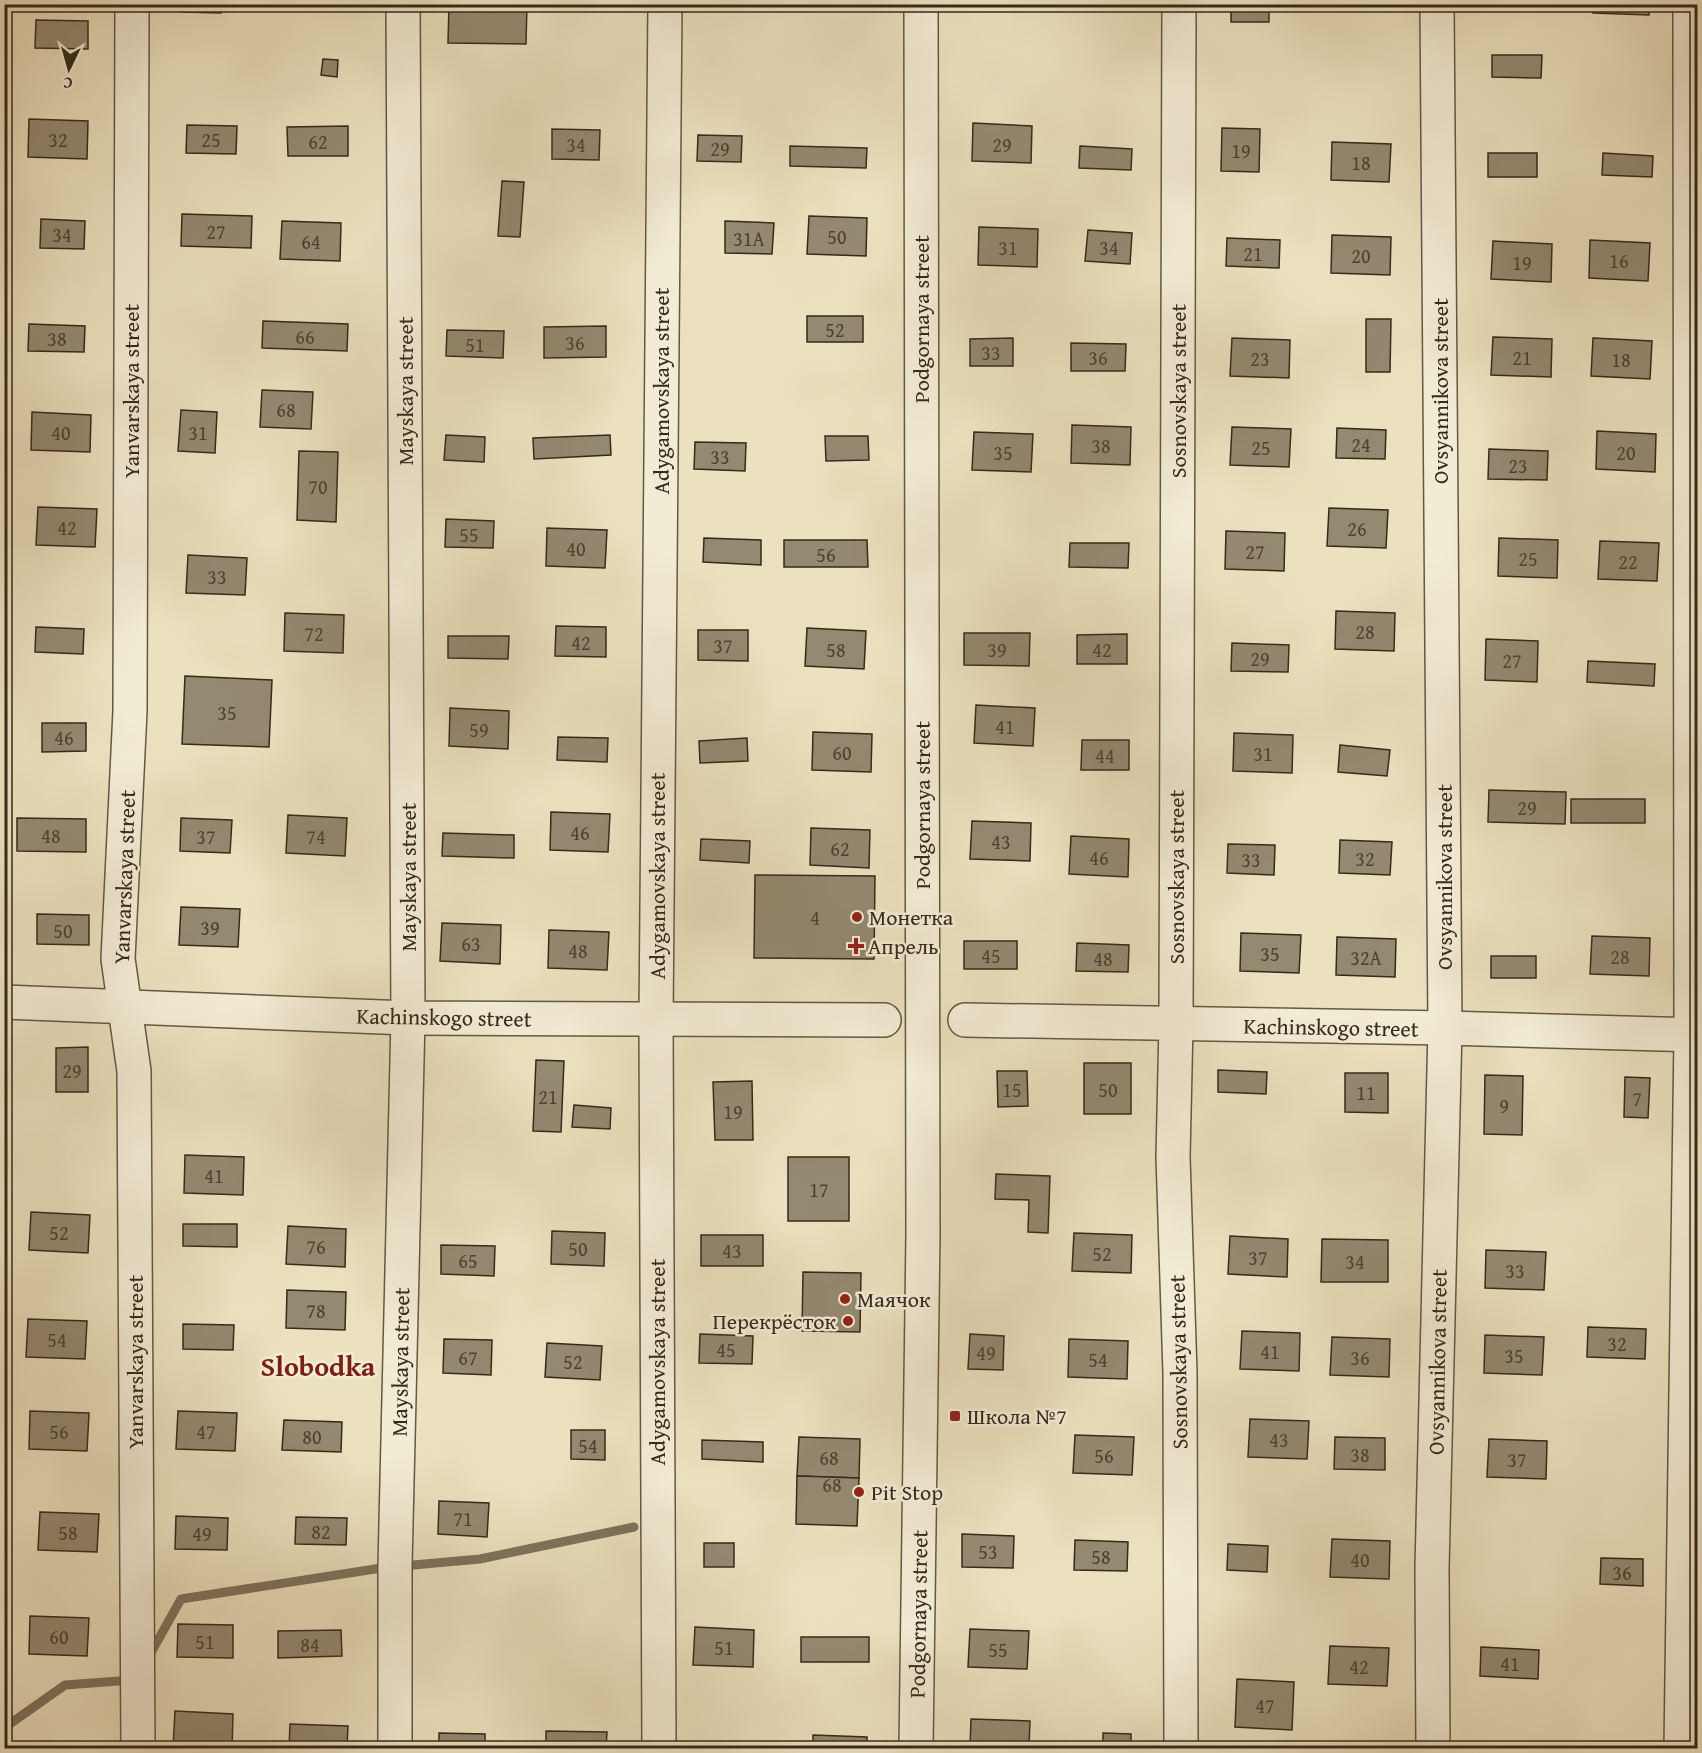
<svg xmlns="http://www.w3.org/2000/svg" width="1702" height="1753" font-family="'Gentium Book Plus',serif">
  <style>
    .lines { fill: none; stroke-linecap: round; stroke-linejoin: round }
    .stream { stroke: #7d735d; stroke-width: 9 }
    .building { fill: #948971; stroke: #342a1d; stroke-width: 1.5 }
    .minor-casing { stroke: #625846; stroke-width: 36 }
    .minor { stroke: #f3ecd5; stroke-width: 33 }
    .poi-dot { fill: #8f2418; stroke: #f3ecd5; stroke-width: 2 }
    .labels { text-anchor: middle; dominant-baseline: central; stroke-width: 5; stroke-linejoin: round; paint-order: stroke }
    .number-label { font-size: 20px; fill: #4c4232 }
    .street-label { font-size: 22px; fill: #342a1d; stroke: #f3ecd5 }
    .poi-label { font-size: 22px; fill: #342a1d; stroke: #f3ecd5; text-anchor: start }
    .district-label { font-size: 28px; font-weight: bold; fill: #7a1f14; stroke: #f3ecd5 }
  </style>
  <rect width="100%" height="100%" fill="#ece1bf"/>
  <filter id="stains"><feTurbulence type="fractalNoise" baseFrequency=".00333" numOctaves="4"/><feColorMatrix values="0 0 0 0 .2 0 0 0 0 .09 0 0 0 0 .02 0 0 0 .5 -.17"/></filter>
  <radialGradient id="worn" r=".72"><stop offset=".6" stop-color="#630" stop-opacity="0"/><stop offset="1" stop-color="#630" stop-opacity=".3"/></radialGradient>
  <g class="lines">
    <g class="stream">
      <polyline points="402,1566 480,1559 634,1527"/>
      <polyline points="148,1658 181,1599 388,1567"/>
      <polyline points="4,1728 65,1685 132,1680"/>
    </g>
  </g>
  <g class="building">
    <polygon points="182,4 221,4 221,13 182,12"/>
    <polygon points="449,4 527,4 526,44 448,43"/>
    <rect x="1060" y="4" width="61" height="2"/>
    <rect x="1231" y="4" width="38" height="18"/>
    <polygon points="1342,4 1387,4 1387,6"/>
    <polygon points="1593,4 1649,4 1649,15 1593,13"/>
    <polygon points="36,20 88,21 88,49 35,48"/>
    <polygon points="1492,55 1542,55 1541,78 1492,77"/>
    <polygon points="323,59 338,60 337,77 321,75"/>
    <polygon points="29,119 88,121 87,159 28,157"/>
    <polygon points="973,123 1032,126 1031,163 972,161"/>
    <polygon points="187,125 237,126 236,154 186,153"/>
    <polygon points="348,126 348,156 288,156 287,127"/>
    <polygon points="1222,128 1260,129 1259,172 1221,171"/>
    <polygon points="552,129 600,130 599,160 552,159"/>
    <polygon points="698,135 742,136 741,162 697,161"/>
    <polygon points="1332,142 1391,144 1389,182 1331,180"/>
    <polygon points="790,146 867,148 866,168 790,166"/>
    <polygon points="1080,146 1132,149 1131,170 1079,168"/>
    <rect x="1488" y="153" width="49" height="24"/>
    <polygon points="1603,153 1653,156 1652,177 1602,175"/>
    <polygon points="502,181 524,182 520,237 498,236"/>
    <polygon points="182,214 252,216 251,248 181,246"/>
    <polygon points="809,216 867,218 866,256 807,254"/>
    <polygon points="41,219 85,221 84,249 40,248"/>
    <polygon points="282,221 341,223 340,261 280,259"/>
    <polygon points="725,221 774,223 772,254 725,253"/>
    <polygon points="979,227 1038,229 1037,267 978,265"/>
    <polygon points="1088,230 1132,233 1130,264 1085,261"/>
    <polygon points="1332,235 1391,237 1390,275 1331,273"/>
    <polygon points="1227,238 1280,240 1279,268 1226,266"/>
    <polygon points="1590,240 1650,243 1648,281 1589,278"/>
    <polygon points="1493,241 1552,244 1551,282 1491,279"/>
    <rect x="807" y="316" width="56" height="26"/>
    <polygon points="1366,319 1391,319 1390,372 1366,372"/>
    <polygon points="263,321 348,324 347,351 262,348"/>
    <polygon points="29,324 85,326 84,352 28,351"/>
    <polygon points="606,326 606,357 544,358 544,327"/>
    <polygon points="447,330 504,331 503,358 446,356"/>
    <polygon points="1493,337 1552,339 1551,377 1491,375"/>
    <polygon points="1013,338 1013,366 970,366 970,339"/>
    <polygon points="1232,338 1290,340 1289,378 1230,376"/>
    <polygon points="1593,338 1652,341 1650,379 1591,376"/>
    <polygon points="1071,343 1126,344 1125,371 1071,371"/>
    <polygon points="262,390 313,392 311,429 260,427"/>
    <polygon points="181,410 217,412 215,453 178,451"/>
    <polygon points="32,412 91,415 90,452 31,450"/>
    <polygon points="1072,425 1131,427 1130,465 1071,463"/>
    <polygon points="1232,427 1291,429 1289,467 1230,465"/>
    <polygon points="1337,428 1386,430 1385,459 1336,458"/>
    <polygon points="1597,431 1656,434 1655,472 1596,469"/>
    <polygon points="974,432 1033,434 1031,472 972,470"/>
    <polygon points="446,435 485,437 484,462 444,460"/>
    <polygon points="610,435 611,455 534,459 533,438"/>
    <polygon points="825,436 868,436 869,460 826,461"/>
    <polygon points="695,442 746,443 745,471 694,469"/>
    <polygon points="1489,449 1548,451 1547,480 1488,479"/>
    <polygon points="299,451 338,452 336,522 297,520"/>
    <polygon points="38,507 97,509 95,547 36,545"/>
    <polygon points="1329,508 1388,510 1386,548 1327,546"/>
    <polygon points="446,519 494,521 493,548 445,547"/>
    <polygon points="547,528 607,530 605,568 546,566"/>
    <polygon points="1226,531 1285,533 1284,571 1225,569"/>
    <polygon points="704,538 761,540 761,565 703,562"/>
    <polygon points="1499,538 1558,540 1557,578 1498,576"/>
    <polygon points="784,540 867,540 868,567 784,567"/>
    <polygon points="1600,541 1659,543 1657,581 1598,579"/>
    <polygon points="1070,543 1129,543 1128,568 1069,567"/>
    <polygon points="188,555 247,558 245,595 186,593"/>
    <polygon points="1336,611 1395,613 1394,651 1335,649"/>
    <polygon points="285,613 344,615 343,653 284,651"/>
    <polygon points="556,626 606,627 606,657 555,656"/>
    <polygon points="36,627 84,629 83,654 35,652"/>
    <polygon points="807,628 866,631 864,669 805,666"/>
    <polygon points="698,630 748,630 748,661 698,660"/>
    <polygon points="964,633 1030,633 1029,666 964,665"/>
    <polygon points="1127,634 1127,664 1077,664 1077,635"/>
    <polygon points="448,636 509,636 508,659 448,658"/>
    <polygon points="1486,639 1538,641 1537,682 1485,680"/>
    <polygon points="1232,643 1289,645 1288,672 1231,671"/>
    <polygon points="1588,661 1655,664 1654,686 1587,682"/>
    <polygon points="185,676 272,680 269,747 182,744"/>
    <polygon points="976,705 1035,708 1033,746 974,743"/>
    <polygon points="450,708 509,711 508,749 449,746"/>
    <polygon points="42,723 86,723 86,751 42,752"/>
    <polygon points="813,732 872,734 871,772 812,770"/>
    <polygon points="1234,733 1293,735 1292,773 1233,771"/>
    <polygon points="558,737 608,738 607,762 557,760"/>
    <polygon points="747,738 748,761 700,763 699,741"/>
    <polygon points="1082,740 1129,740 1129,770 1081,770"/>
    <polygon points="1340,745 1390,750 1387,776 1338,772"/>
    <polygon points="1489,790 1566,792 1565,824 1488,822"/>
    <rect x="1571" y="799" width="74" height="24"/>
    <polygon points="551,812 610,814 608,852 550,850"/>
    <polygon points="288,815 347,818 345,856 286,853"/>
    <polygon points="17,818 86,819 86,852 17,851"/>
    <polygon points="181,818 232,820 230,853 180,851"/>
    <polygon points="972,821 1031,823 1030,861 970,859"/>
    <polygon points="811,828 870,830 869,868 810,865"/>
    <polygon points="443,833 514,835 514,858 442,856"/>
    <polygon points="1071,836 1129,839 1128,877 1069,874"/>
    <polygon points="701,839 750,841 749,863 700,860"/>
    <polygon points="1340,840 1392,842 1390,875 1339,873"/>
    <polygon points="1228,844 1275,845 1274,875 1227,873"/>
    <polygon points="755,875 875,876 874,959 754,958"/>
    <polygon points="181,907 240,909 238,947 179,945"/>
    <polygon points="37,914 89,915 89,945 37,944"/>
    <polygon points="442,923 501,925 500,964 440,961"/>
    <polygon points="549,930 609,932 607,970 548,968"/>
    <polygon points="1241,933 1301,935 1299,973 1240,971"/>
    <polygon points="1592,936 1650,938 1649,976 1590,974"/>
    <polygon points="1337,937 1396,939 1395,977 1336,975"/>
    <rect x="964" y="941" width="53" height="28"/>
    <polygon points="1077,943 1129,945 1128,972 1076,971"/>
    <rect x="1491" y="956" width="45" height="22"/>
    <polygon points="88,1047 88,1092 56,1092 56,1048"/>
    <polygon points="536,1060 564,1061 561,1132 533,1131"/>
    <rect x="1084" y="1063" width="47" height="51"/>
    <polygon points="1218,1070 1267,1072 1266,1094 1218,1092"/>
    <polygon points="997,1071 1027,1071 1028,1106 998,1107"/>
    <polygon points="1345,1073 1388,1073 1388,1113 1345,1112"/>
    <polygon points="1485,1075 1523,1076 1522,1135 1484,1134"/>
    <polygon points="1625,1077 1650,1078 1648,1118 1624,1117"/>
    <polygon points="752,1081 753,1140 715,1140 713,1082"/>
    <polygon points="574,1105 611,1108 610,1129 572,1127"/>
    <polygon points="185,1155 244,1157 243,1195 184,1193"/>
    <rect x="788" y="1157" width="61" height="64"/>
    <polygon points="996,1174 1050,1176 1048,1233 1028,1232 1029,1200 995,1199"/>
    <polygon points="31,1212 90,1215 88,1253 29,1250"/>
    <polygon points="183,1224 237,1224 237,1247 183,1246"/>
    <polygon points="288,1226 346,1229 345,1267 286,1264"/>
    <polygon points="552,1231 605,1233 604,1266 551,1264"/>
    <polygon points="1074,1233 1132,1235 1131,1273 1072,1271"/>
    <rect x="701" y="1235" width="62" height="31"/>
    <polygon points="1230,1236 1288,1239 1287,1277 1228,1274"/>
    <polygon points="1322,1239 1388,1240 1388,1282 1321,1282"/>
    <polygon points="441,1245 495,1246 494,1276 441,1274"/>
    <polygon points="1486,1250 1546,1252 1544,1290 1485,1288"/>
    <polygon points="803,1272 861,1273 860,1332 802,1331"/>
    <polygon points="287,1290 346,1292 345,1330 286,1328"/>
    <polygon points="28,1319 87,1321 85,1359 26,1357"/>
    <polygon points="183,1324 234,1325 233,1350 183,1349"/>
    <polygon points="1588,1327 1646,1329 1645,1359 1587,1357"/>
    <polygon points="1242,1331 1300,1333 1299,1371 1240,1369"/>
    <polygon points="700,1334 753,1336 752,1364 699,1363"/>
    <polygon points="970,1334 1004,1336 1003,1370 968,1369"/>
    <polygon points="1485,1335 1544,1337 1542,1375 1484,1373"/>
    <polygon points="1332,1337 1390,1339 1389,1377 1330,1375"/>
    <polygon points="444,1339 492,1340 491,1375 443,1373"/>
    <polygon points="1069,1339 1128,1341 1127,1379 1068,1377"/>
    <polygon points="547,1343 602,1346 600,1380 545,1377"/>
    <polygon points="30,1411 89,1413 87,1451 29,1449"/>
    <polygon points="178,1411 237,1413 235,1451 176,1449"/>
    <polygon points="1250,1419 1309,1421 1307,1459 1248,1457"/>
    <polygon points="284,1420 342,1422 341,1452 282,1450"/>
    <polygon points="571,1430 605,1430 605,1460 571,1459"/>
    <polygon points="1075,1435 1134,1437 1132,1475 1073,1473"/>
    <polygon points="799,1437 860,1439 859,1478 797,1476"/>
    <polygon points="1335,1437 1385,1438 1385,1470 1334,1469"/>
    <polygon points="1489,1439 1547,1441 1546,1479 1487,1477"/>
    <polygon points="702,1440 763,1442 763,1462 702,1459"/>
    <polygon points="797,1476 859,1478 857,1526 796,1524"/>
    <polygon points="439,1501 489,1503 487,1537 438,1534"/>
    <polygon points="40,1512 99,1514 97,1552 38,1550"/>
    <polygon points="176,1516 228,1518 227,1550 175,1549"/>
    <polygon points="296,1517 347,1518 346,1545 295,1544"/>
    <polygon points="962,1534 1014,1536 1013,1568 962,1567"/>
    <polygon points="1332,1539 1390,1541 1389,1579 1330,1577"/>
    <polygon points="1075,1540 1128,1542 1127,1571 1074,1570"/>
    <rect x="704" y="1543" width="30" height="24"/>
    <polygon points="1228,1544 1268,1546 1267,1572 1227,1570"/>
    <polygon points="1601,1558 1643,1559 1643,1586 1600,1584"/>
    <polygon points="30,1616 89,1618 87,1656 29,1654"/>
    <polygon points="178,1624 233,1625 233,1658 177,1657"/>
    <polygon points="695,1627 754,1630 753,1667 693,1665"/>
    <polygon points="970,1629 1029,1631 1027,1669 968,1667"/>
    <polygon points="341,1630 342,1656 278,1658 278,1631"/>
    <rect x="801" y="1637" width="68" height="25"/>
    <polygon points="1330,1646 1389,1648 1387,1686 1328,1684"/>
    <polygon points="1481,1647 1539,1650 1538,1679 1480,1676"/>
    <polygon points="1237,1679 1294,1682 1292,1730 1235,1727"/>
    <polygon points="175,1711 233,1714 232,1748 173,1748"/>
    <polygon points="971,1719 1030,1721 1029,1748 970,1748"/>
    <polygon points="290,1724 348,1726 347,1748 289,1748"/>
    <polygon points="546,1731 607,1732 606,1748 546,1748"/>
    <polygon points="439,1733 485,1734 485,1748 439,1748"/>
    <polygon points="1103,1733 1131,1734 1131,1748 1103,1748"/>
    <polygon points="813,1735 867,1737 867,1748 813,1748"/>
    <polygon points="1479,1746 1529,1748 1479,1748"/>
  </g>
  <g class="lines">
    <g class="minor-casing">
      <g id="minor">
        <polyline points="132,4 130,711 118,959 134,1071 138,1748"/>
        <polyline points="1179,4 1176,1025 1173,1157 1180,1373 1181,1748"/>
        <polyline points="4,1002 408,1018 884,1020"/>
        <polyline points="965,1020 1445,1028 1698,1035"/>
        <polyline points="395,1748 395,1566 408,1018 403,4"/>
        <polyline points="659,1748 656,1020 665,4"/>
        <polyline points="916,1748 923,1234 921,4"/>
        <polyline points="1433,1748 1432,1568 1445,1028 1437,4"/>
        <polyline points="1681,1748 1691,1035 1690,4"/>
      </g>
    </g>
    <use href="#minor" class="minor"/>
  </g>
  <g class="poi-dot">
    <circle cx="857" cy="917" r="6"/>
    <path d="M853 937h6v6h6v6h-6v6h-6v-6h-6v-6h6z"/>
    <circle cx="845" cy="1299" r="6"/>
    <circle cx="848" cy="1321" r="6"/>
    <rect x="949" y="1410" width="12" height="12" rx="3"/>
    <circle cx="859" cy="1492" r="6"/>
  </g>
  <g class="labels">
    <g class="number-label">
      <text x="58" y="139">32</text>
      <text x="211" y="139">25</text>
      <text x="318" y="141">62</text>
      <text x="576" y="144">34</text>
      <text x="1002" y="144">29</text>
      <text x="720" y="148">29</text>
      <text x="1241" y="150">19</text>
      <text x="1361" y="162">18</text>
      <text x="216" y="231">27</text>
      <text x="62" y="234">34</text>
      <text x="837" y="236">50</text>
      <text x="749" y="238">31А</text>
      <text x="311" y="241">64</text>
      <text x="1008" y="247">31</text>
      <text x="1109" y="247">34</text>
      <text x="1253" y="253">21</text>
      <text x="1361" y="255">20</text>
      <text x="1619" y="260">16</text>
      <text x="1522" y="262">19</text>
      <text x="835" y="329">52</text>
      <text x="305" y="336">66</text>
      <text x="57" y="338">38</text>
      <text x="575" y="342">36</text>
      <text x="475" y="344">51</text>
      <text x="991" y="352">33</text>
      <text x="1098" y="357">36</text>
      <text x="1522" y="357">21</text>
      <text x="1260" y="358">23</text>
      <text x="1621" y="359">18</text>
      <text x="286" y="409">68</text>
      <text x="61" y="432">40</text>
      <text x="198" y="432">31</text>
      <text x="1361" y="444">24</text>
      <text x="1101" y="445">38</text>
      <text x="1261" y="447">25</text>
      <text x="1003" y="452">35</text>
      <text x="1626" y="452">20</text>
      <text x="720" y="456">33</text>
      <text x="1518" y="465">23</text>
      <text x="318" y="486">70</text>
      <text x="67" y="527">42</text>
      <text x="1357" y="528">26</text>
      <text x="469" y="534">55</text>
      <text x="576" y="548">40</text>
      <text x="1255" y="551">27</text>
      <text x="826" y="554">56</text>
      <text x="1528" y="558">25</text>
      <text x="1628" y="561">22</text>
      <text x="217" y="576">33</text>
      <text x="1365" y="631">28</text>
      <text x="314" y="633">72</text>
      <text x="581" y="642">42</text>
      <text x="723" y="645">37</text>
      <text x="836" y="649">58</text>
      <text x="997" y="649">39</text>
      <text x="1102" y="649">42</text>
      <text x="1260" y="658">29</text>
      <text x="1512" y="660">27</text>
      <text x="227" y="712">35</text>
      <text x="1005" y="726">41</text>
      <text x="479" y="729">59</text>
      <text x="64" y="737">46</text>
      <text x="842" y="752">60</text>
      <text x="1263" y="753">31</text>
      <text x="1105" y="755">44</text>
      <text x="1527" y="807">29</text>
      <text x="580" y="832">46</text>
      <text x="51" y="835">48</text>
      <text x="206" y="836">37</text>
      <text x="316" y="836">74</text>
      <text x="1001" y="841">43</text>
      <text x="840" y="848">62</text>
      <text x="1099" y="857">46</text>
      <text x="1365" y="858">32</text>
      <text x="1251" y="859">33</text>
      <text x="815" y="917">4</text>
      <text x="210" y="927">39</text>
      <text x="63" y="930">50</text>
      <text x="471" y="943">63</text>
      <text x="578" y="950">48</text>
      <text x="1270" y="953">35</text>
      <text x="991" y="955">45</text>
      <text x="1620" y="956">28</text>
      <text x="1366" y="957">32А</text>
      <text x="1103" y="958">48</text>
      <text x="72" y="1070">29</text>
      <text x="1012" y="1089">15</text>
      <text x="1108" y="1089">50</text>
      <text x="1366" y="1092">11</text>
      <text x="548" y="1096">21</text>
      <text x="1637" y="1098">7</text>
      <text x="1504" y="1105">9</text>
      <text x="733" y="1111">19</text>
      <text x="214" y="1175">41</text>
      <text x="819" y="1189">17</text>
      <text x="59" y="1232">52</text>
      <text x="316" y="1246">76</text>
      <text x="578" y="1248">50</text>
      <text x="732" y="1250">43</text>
      <text x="1102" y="1253">52</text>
      <text x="1258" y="1257">37</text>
      <text x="468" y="1260">65</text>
      <text x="1355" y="1261">34</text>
      <text x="1515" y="1270">33</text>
      <text x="316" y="1310">78</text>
      <text x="57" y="1339">54</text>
      <text x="1617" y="1343">32</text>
      <text x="726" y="1349">45</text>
      <text x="1270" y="1351">41</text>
      <text x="986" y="1352">49</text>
      <text x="1514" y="1355">35</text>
      <text x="468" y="1357">67</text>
      <text x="1360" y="1357">36</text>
      <text x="1098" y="1359">54</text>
      <text x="573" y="1361">52</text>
      <text x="59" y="1431">56</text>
      <text x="206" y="1431">47</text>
      <text x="312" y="1436">80</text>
      <text x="1279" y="1439">43</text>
      <text x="588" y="1445">54</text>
      <text x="1360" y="1454">38</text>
      <text x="1104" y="1455">56</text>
      <text x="829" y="1457">68</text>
      <text x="1517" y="1459">37</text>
      <text x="832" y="1484">68</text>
      <text x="463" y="1518">71</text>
      <text x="321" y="1531">82</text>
      <text x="68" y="1532">58</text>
      <text x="202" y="1533">49</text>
      <text x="988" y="1551">53</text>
      <text x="1101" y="1556">58</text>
      <text x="1360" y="1559">40</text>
      <text x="1622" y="1572">36</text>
      <text x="59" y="1636">60</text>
      <text x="205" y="1641">51</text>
      <text x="310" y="1644">84</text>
      <text x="724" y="1647">51</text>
      <text x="998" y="1649">55</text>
      <text x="1510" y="1663">41</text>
      <text x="1359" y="1666">42</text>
      <text x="1265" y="1705">47</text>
    </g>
    <g class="street-label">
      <text transform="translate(921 319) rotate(-90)">Podgornaya street</text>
      <text transform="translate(131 391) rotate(-90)">Yanvarskaya street</text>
      <text transform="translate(405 391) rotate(-90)">Mayskaya street</text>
      <text transform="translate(661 391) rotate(-90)">Adygamovskaya street</text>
      <text transform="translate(1178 391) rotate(-90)">Sosnovskaya street</text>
      <text transform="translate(1440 391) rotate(-90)">Ovsyannikova street</text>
      <text transform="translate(922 805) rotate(-90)">Podgornaya street</text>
      <text transform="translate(657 876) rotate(-90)">Adygamovskaya street</text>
      <text transform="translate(124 877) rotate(-88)">Yanvarskaya street</text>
      <text transform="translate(408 877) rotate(-90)">Mayskaya street</text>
      <text transform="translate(1176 877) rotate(-90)">Sosnovskaya street</text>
      <text transform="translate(1444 877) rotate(-90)">Ovsyannikova street</text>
      <text transform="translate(444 1017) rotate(1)">Kachinskogo street</text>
      <text transform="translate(1331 1027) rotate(1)">Kachinskogo street</text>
      <text transform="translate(135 1362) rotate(-90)">Yanvarskaya street</text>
      <text transform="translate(400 1362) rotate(-89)">Mayskaya street</text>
      <text transform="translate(657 1362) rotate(-90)">Adygamovskaya street</text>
      <text transform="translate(1178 1362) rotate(-91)">Sosnovskaya street</text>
      <text transform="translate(1437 1362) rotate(-89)">Ovsyannikova street</text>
      <text transform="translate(918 1614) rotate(-89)">Podgornaya street</text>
    </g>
    <g class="poi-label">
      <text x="869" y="917">Монетка</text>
      <text x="868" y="946">Апрель</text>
      <text x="857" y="1299">Маячок</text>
      <text x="836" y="1321" text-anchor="end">Перекрёсток</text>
      <text x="967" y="1416">Школа №7</text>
      <text x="871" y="1492">Pit Stop</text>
    </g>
    <g class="district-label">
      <text x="318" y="1365">Slobodka</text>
    </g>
  </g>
  <rect width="1702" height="1753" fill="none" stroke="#ece1bf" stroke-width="24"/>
  <rect x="6" y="6" width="1690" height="1741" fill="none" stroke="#342a1d" stroke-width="3"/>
  <rect x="12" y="12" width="1678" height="1729" fill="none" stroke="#342a1d" stroke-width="1.5"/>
  <g transform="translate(69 69) rotate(185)" stroke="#f3ecd5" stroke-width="4.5" paint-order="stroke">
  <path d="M0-4.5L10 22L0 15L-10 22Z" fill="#342a1d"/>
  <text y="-9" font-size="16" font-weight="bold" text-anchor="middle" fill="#342a1d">С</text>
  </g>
  <rect width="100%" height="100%" filter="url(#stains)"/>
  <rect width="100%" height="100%" fill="url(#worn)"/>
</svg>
